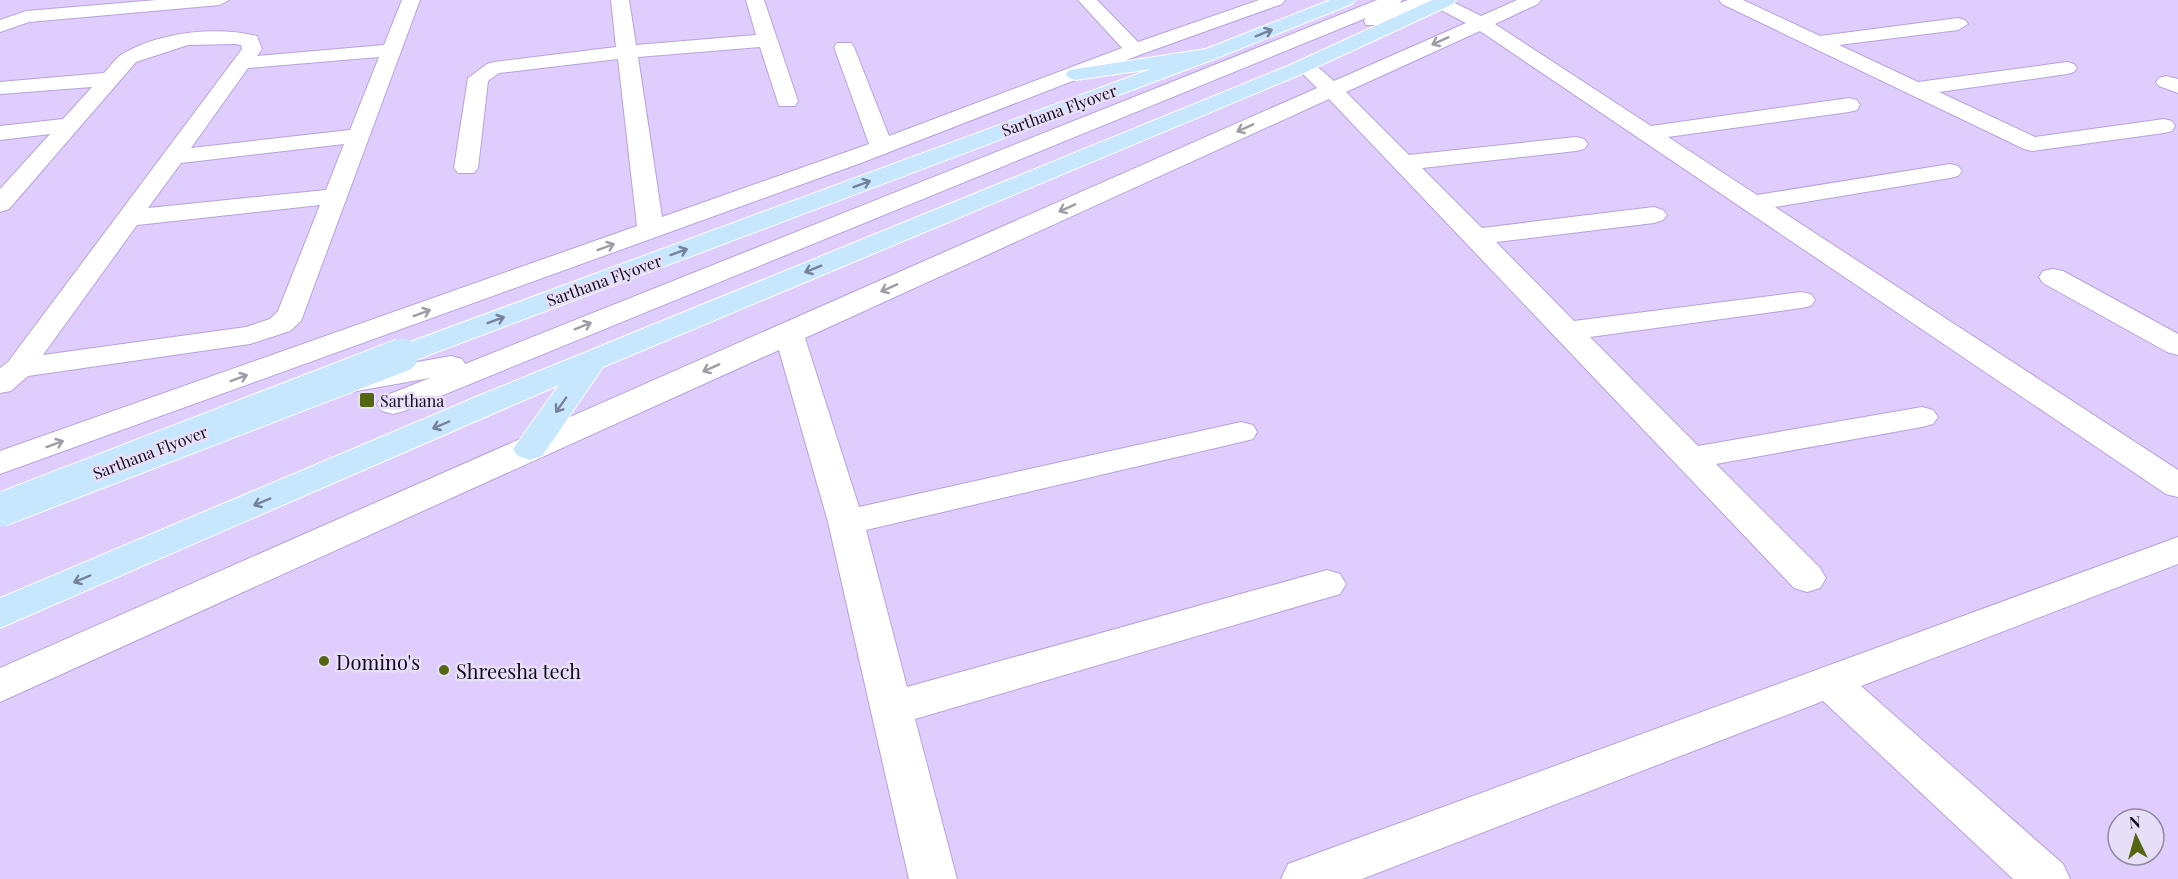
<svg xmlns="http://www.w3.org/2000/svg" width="2178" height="879" font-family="'Playfair Display',serif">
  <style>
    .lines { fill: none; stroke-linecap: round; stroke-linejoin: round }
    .minor-casing { stroke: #b8a2dc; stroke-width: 2 }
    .major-casing { stroke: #fff; stroke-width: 2 }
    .minor { fill: #fff; fill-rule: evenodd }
    .major { fill: #c7e6ff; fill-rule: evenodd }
    .major-bridge-casing { stroke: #fff; stroke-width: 35; stroke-linecap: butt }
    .major-bridge { stroke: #c7e6ff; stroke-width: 33 }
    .oneway { stroke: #758299 }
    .oneway2 { stroke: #a09ca5 }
    .poi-dot { fill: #546611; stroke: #e7dff7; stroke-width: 2 }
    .labels { text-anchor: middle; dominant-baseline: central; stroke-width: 5; stroke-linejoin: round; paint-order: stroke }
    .street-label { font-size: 16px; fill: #11081d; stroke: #e7dff7 }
    .poi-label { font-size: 16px; fill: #11081d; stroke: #e7dff7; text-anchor: start }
    .near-poi-label { font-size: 20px; fill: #11081d; stroke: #e7dff7; text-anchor: start }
  </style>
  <rect width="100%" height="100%" fill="#decdfd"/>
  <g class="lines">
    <g class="minor-casing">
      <g id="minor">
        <polygon points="157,0 229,0 220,5 29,22 0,32 0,20 26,11"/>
        <path d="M402 0H420L301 321 290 331 250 344 28 376 11 391 0 393V368L8 362 242 49 241 45 235 44 188 45 136 62 9 209 0 212V189L50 134 0 140V126L63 119 92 87 0 94V82L104 73C110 67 116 57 124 53 161 32 216 26 257 36L262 49 257 56 384 45ZM379 57 350 130 191 148 248 68ZM344 144 326 190 148 208 181 163ZM320 205 278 311 270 319 246 327 43 355 137 225Z"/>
        <polygon points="611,0 629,0 636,45 756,35 746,0 764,0 798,101 795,106 779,106 760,47 638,57 662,217 869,144 834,47 837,43 851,43 854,47 889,136 1122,48 1078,0 1097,0 1138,42 1259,0 1285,0 1282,4 1142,54 861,163 0,474 0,451 637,226 618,59 499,73 488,81 478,168 474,173 458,173 454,168 468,78 487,64 494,62 616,47"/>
        <polygon points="1377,0 1402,0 1400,3 1408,0 1433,0 1430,4 1380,25 1366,25 1364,21 1366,18 404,411 393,414 382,411 377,404 382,397 430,378 351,392 340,390 335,383 340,376 351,374 451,356 462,359 465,364"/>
        <polygon points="1434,0 1449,0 1481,16 1517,0 1541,0 1538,4 1495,24 1651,126 1849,98 1857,100 1860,105 1857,110 1849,112 1668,137 1757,195 1950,164 1958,166 1962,171 1958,176 1950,178 1775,207 2178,470 2178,497 2166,494 1480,31 1346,92 1409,155 1576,137 1584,139 1588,144 1584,149 1576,151 1422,168 1482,228 1654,207 1663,210 1667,215 1663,220 1654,223 1496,242 1574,321 1801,292 1811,294 1815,300 1811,306 1801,308 1590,337 1698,446 1922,407 1933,410 1938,417 1933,424 1922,427 1716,464 1820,568 1826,578 1820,588 1807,592 1794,588 1329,99 805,338 859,507 1241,422 1253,425 1257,432 1253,439 1241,442 866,530 907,687 1327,570 1340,574 1346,584 1340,594 915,719 957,879 909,879 828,522 779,350 0,702 0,668 1317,88 1295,66 1298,62 1312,62 1334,81 1466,23 1435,7 1432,3"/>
        <polygon points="1719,0 1743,0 1820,36 1958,18 1965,20 1968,24 1958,30 1839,45 1918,82 2067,62 2074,64 2077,68 2074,72 2067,74 1939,92 2035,137 2164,119 2172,121 2175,126 2172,131 2164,133 2032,151 2024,149 1722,4"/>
        <polygon points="2166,76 2178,79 2178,93 2159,86 2156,82 2159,78"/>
        <polygon points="2053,269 2063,271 2178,334 2178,355 2167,352 2043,283 2039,277 2043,271"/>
        <polygon points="2178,537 2178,564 1861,686 2063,864 2070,879 2013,879 1823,701 1362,879 1281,879 1288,864"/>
      </g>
    </g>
    <g class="major-casing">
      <g id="major">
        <polygon points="1330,0 1355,0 1352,4 1217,58 413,361 402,364 391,361 387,355 391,349 1151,69 1076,80 1069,78 1066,74 1069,70 1206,49"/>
        <polygon points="1432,0 1456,0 1453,4 1304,73 603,367 542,456 530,460 518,456 513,449 559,385 0,628 0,598 483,394 1290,65"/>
      </g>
    </g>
    <use href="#minor" class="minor"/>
    <use href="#major" class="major"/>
    <g class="major-bridge-casing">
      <polyline id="major-bridge" points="0,510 402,355"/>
    </g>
    <use href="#major-bridge" class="major-bridge"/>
  </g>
  <defs><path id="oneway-shaft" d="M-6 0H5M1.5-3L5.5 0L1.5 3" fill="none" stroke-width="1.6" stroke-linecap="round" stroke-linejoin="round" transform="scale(1.5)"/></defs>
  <g class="oneway">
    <use href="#oneway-shaft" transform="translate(1264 33) rotate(-22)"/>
    <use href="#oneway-shaft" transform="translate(862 184) rotate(-20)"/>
    <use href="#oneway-shaft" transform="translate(679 252) rotate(-20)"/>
    <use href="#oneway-shaft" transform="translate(813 269) rotate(158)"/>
    <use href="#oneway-shaft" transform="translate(496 320) rotate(-20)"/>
    <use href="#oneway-shaft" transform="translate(561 405) rotate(125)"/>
    <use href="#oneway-shaft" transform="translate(441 425) rotate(157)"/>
    <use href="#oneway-shaft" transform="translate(262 502) rotate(157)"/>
    <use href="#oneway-shaft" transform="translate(82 579) rotate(157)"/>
  </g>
  <g class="oneway2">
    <use href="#oneway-shaft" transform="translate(1440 41) rotate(156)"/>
    <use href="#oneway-shaft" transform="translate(1245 128) rotate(156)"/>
    <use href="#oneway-shaft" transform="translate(1067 208) rotate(156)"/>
    <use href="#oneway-shaft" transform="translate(606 247) rotate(-20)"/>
    <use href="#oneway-shaft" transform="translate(889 288) rotate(156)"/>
    <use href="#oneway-shaft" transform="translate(422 313) rotate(-20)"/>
    <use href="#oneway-shaft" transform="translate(583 326) rotate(-22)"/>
    <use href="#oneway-shaft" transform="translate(711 368) rotate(156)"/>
    <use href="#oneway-shaft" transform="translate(239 378) rotate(-20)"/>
    <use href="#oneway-shaft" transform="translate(55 444) rotate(-20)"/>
  </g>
  <g class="poi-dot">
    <rect x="359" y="392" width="16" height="16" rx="3"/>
    <circle cx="324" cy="661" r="6"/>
    <circle cx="444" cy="670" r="6"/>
  </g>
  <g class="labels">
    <g class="street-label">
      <text transform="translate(1059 110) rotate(-20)">Sarthana Flyover</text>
      <text transform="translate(604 280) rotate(-20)">Sarthana Flyover</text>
      <text transform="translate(150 452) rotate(-21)">Sarthana Flyover</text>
    </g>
    <g class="poi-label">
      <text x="380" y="400">Sarthana</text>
    </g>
    <g class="near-poi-label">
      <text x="336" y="661">Domino's</text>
      <text x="456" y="670">Shreesha tech</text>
    </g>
  </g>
  <g transform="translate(2136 837) rotate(355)"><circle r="28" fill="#e7dff7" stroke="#9189a0" stroke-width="1.5"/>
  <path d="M0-4.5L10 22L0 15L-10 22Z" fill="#546611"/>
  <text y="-9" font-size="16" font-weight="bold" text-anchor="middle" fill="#11081d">N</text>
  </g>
</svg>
